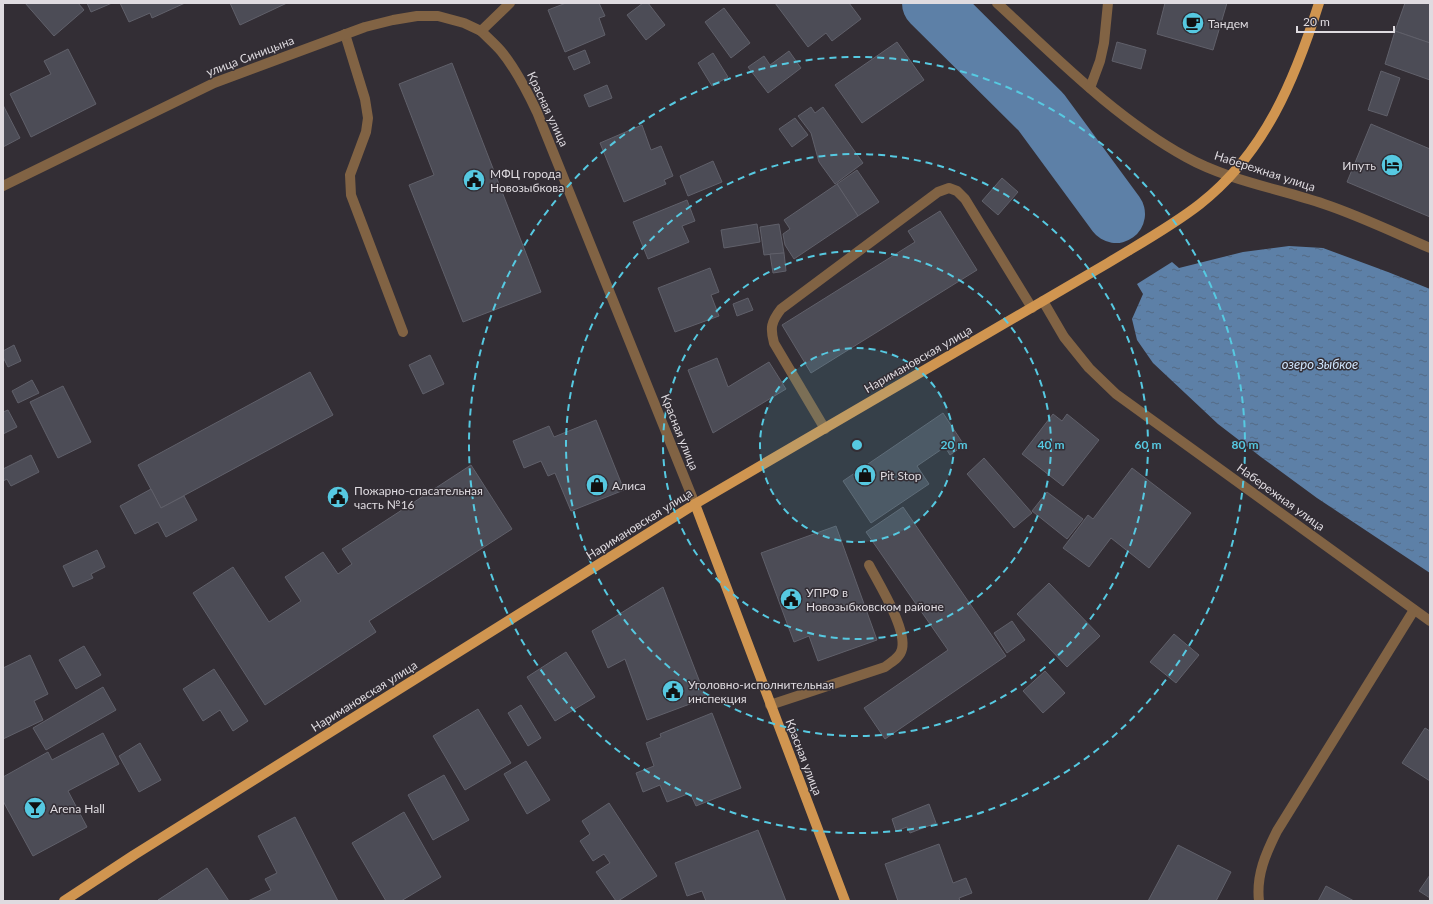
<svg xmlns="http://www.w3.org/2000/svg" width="1433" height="904" font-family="Lato,sans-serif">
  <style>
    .water { fill: url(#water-ripples) }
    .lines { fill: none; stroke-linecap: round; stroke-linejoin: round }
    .river { stroke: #5d80a7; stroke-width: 58 }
    .building { fill: #4c4c56; stroke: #60606a }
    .minor { stroke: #816344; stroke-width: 10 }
    .major { stroke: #d09550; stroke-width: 10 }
    .ring { fill: none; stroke: #56c9e1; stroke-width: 2; stroke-dasharray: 7 5 }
    .labels { text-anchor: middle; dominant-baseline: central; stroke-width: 3; stroke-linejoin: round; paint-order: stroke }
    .poi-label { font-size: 12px; fill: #dfdbe0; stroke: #332e35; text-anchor: start }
    .street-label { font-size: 12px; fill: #dfdbe0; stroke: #332e35 }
    .water-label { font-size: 13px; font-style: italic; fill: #cfe5fd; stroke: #332e35 }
    .centre { fill: #56c9e1; stroke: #332e35; stroke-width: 2 }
    .ring-label { font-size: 12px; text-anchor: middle; font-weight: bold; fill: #56c9e1; stroke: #332e35; stroke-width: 3; stroke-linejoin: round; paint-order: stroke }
  </style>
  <defs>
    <pattern id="water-ripples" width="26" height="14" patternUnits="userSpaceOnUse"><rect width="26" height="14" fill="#5d80a7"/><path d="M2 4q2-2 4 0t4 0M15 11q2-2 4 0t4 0" fill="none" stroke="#546a84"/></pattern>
  </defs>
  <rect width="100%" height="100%" fill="#332e35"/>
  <polygon class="water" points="1289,246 1323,248 1388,272 1430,289 1430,573 1317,498 1261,457 1218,424 1153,363 1137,340 1132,319 1143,294 1137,284 1172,262 1179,268 1243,252"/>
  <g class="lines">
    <polyline class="river" points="931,3 1041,112 1116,214"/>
  </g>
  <g class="building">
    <polygon points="25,3 78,3 84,10 54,36"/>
    <polygon points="87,3 112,3 91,12"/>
    <polygon points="120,3 185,3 152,18 150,13 129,22"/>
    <polygon points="230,3 287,3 240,25"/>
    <polygon points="566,3 599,3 605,16 599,18 605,35 565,52 548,10"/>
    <polygon points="643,3 648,3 665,25 646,40 627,15"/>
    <polygon points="775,3 849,3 861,19 832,41 826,33 808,47"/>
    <polygon points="1165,3 1227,3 1213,50 1157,34"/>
    <polygon points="1405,3 1430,3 1430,43 1395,31"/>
    <polygon points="724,8 750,43 731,58 705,22"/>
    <polygon points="1395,31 1430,43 1430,80 1385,64"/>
    <polygon points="897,42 924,80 862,123 835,85"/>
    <polygon points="1117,42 1146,50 1141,69 1112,61"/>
    <polygon points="68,49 96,104 31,137 10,94 51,74 44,61"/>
    <polygon points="585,50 590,63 574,70 568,57"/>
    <polygon points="789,51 801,68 768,93 748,67 764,56 770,65"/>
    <polygon points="713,53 728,77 712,86 698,63"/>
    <polygon points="452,63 541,292 463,322 409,185 434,175 399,84"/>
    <polygon points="1381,71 1400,78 1387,116 1368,110"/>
    <polygon points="607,85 612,98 589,107 584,95"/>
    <polygon points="3,105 20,138 3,147"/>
    <polygon points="811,107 815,113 823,107 863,163 835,184 819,162 811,133 798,116"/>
    <polygon points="795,118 808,135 792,147 779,129"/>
    <polygon points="1371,124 1430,149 1430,217 1347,182"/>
    <polygon points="642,125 651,150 661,146 673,176 664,180 666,184 624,202 600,143"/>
    <polygon points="713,161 722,182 688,196 680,176"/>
    <polygon points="857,170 879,202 858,216 837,184"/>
    <polygon points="1002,178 1018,192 998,215 982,201"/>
    <polygon points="837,184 858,216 794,259 785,245 783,234 790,229 784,220"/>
    <polygon points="687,200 695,221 682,226 689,242 648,259 633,222"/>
    <polygon points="940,211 977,270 811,373 782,325 915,242 908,231"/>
    <polygon points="757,224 760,242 724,248 721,230"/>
    <polygon points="779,224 784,253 764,255 760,227"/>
    <polygon points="784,253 786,271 773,273 770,254"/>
    <polygon points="710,268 719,292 711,295 719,316 675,332 658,288"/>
    <polygon points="748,298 753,310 737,316 733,304"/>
    <polygon points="14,345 21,361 8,367 3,357 3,351"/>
    <polygon points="430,355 444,384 423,394 409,365"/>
    <polygon points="717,358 728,387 769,362 786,389 713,433 688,370"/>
    <polygon points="310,372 333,415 161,508 138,465"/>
    <polygon points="32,380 39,393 18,403 12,391"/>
    <polygon points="63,386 91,442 58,458 30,402"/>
    <polygon points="8,410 17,427 3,434 3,412"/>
    <polygon points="943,413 964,445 950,455 945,447 917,466 929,484 871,523 843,481"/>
    <polygon points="1053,414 1062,421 1067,414 1099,440 1063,486 1022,454"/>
    <polygon points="596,420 624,490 571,511 555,473 548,476 541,461 524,468 513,441 549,426 554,437"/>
    <polygon points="31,455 39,472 11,486 7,479 3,481 3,469"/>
    <polygon points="984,458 1032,513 1014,528 967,474"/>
    <polygon points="471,465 512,529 369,621 376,632 265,705 193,593 233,567 269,622 301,601 285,577 323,552 338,574 352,564 342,549"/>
    <polygon points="1132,468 1191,513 1149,568 1111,538 1089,567 1063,548 1088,515 1093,519"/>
    <polygon points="151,489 161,508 184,496 197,520 166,537 158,522 135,534 120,506"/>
    <polygon points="1047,492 1083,519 1067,539 1032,511"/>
    <polygon points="903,507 1006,656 885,739 864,708 948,650 866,532"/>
    <polygon points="836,526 877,640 818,661 809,636 794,642 761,553"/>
    <polygon points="97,550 105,567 91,574 93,578 73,587 63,566"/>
    <polygon points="1049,583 1100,636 1067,667 1017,614"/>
    <polygon points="663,587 706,698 647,720 625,659 608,668 592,631"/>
    <polygon points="1012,621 1025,640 1007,653 994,633"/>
    <polygon points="1174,634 1199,655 1176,683 1150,662"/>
    <polygon points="84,646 101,675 76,689 59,660"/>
    <polygon points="566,652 595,697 555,721 527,677"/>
    <polygon points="30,655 48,694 34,701 43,720 3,739 3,668"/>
    <polygon points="214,669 248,721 233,731 220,710 203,721 183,689"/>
    <polygon points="1045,671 1065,693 1043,713 1023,691"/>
    <polygon points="103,687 116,710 46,750 33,728"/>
    <polygon points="521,705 541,738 528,746 508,713"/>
    <polygon points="478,709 511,763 465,790 433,736"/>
    <polygon points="712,713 741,788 696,806 690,793 667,802 660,785 643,792 636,773 654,766 646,743 661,737 660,734"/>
    <polygon points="1425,728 1430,731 1430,781 1402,763"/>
    <polygon points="103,733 119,764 68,791 87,827 33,856 3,801 3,777 48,752 52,760"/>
    <polygon points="140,743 161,780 139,792 119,756"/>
    <polygon points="526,761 550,800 527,814 504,774"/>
    <polygon points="444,775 469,820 433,840 408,795"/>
    <polygon points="609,803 657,876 618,901 616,901 596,872 610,863 604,854 593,861 580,841 590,834 582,821"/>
    <polygon points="929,804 936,823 910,833 907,827 896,831 892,819"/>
    <polygon points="404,812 441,877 401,901 386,901 352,843"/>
    <polygon points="295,817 338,901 248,901 271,890 265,879 277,873 258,836"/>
    <polygon points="758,830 786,901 706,901 702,891 687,896 675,863"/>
    <polygon points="939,844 953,883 966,878 972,893 959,898 960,901 898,901 885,864"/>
    <polygon points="1178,845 1231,872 1216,901 1148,901"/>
    <polygon points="207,868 229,901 159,901 158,900"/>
    <polygon points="1430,875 1430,898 1419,891"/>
    <polygon points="1326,886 1354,901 1318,901"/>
  </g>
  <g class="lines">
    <g class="minor">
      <path d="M997 3C1057 58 1115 118 1186 157 1227 180 1280 189 1324 204 1360 216 1395 233 1430 248"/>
      <path d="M481 31C488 38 495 44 501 51 516 69 527 91 537 112L695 504"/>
      <polyline points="345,34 365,99 368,118 366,132 350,175 351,195 403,332"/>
      <polyline points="1090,88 1100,61 1104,43 1108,3"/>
      <polyline points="3,186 214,83 365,27 393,20 417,16 438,16 464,23 481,31 510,3"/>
      <polyline points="1043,301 1064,337 1089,368 1116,394 1430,621"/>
      <path d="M825 429 774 343C770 328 771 322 781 309L938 192 949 188 957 191 965 199 1032 308"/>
      <path d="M770 705 885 667C891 662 900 658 902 649 907 629 879 584 869 565"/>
      <path d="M1259 901C1256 875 1266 853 1277 831L1414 610"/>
    </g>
    <g class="major">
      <polyline points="695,504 845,901"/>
      <path d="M64 901 134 855 695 504 1108 263C1139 244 1172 226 1200 204 1265 153 1295 79 1319 3"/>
    </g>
  </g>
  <circle cx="857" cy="445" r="97" fill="#56c9e1" fill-opacity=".12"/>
  <g class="ring">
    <circle cx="857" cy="445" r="97"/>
    <circle cx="857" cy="445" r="194"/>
    <circle cx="857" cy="445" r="291"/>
    <circle cx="857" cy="445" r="388"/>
  </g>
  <defs>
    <g id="cafe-disc" transform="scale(1.15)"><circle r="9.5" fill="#56c9e1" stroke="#332e35"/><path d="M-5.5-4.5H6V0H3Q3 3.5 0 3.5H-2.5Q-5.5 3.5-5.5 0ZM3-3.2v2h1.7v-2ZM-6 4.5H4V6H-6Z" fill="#111"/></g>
    <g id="hotel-disc" transform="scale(1.15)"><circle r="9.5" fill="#56c9e1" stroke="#332e35"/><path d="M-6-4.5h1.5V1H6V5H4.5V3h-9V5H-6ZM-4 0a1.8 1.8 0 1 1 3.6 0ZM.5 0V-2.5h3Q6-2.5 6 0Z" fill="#111"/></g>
    <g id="civic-disc" transform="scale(1.15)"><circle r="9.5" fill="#56c9e1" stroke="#332e35"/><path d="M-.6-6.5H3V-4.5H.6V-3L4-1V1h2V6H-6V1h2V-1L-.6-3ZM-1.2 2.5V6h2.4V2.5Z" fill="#111"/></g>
    <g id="shop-disc" transform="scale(1.15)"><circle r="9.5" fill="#56c9e1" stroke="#332e35"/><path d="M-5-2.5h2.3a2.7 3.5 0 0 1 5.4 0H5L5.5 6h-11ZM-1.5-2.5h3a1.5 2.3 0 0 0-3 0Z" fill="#111"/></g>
    <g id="bar-disc" transform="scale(1.15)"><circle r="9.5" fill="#56c9e1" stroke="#332e35"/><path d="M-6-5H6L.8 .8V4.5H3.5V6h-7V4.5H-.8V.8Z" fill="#111"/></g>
  </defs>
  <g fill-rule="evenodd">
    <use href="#cafe-disc" x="1193" y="23"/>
    <use href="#hotel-disc" x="1392" y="165"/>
    <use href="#civic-disc" x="474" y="180"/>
    <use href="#shop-disc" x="865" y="475"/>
    <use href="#shop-disc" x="597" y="485"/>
    <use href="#civic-disc" x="338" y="497"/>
    <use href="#civic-disc" x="791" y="599"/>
    <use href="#civic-disc" x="673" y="691"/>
    <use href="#bar-disc" x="35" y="808"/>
  </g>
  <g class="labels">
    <g class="poi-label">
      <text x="1208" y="23">Тандем</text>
      <text x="1376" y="165" text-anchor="end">Ипуть</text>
      <text x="490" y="173">МФЦ города<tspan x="490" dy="14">Новозыбкова</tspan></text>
      <text x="880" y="475">Pit Stop</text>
      <text x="612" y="485">Алиса</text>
      <text x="354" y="490">Пожарно-спасательная<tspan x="354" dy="14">часть №16</tspan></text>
      <text x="806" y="592">УПРФ в<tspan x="806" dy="14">Новозыбковском районе</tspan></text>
      <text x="688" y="684">Уголовно-исполнительная<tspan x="688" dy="14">инспекция</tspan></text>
      <text x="50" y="808">Arena Hall</text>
    </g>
    <g class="street-label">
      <text transform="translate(250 56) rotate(-21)">улица Синицына</text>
      <text transform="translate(548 109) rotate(65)">Красная улица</text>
      <text transform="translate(1265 171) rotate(18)">Набережная улица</text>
      <text transform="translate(918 359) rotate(-30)">Наримановская улица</text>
      <text transform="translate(680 432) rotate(68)">Красная улица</text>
      <text transform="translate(1281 497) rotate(36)">Набережная улица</text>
      <text transform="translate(639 524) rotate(-32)">Наримановская улица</text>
      <text transform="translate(364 696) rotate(-32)">Наримановская улица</text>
      <text transform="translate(804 757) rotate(69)">Красная улица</text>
    </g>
    <g class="water-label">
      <text x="1320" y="364">озеро Зыбкое</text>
    </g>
  </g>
  <circle cx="857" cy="445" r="6" class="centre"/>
  <g class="ring-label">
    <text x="954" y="449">20 m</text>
    <text x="1051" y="449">40 m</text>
    <text x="1148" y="449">60 m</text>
    <text x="1245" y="449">80 m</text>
  </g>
  <rect width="1433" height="904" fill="none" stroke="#dfdbe0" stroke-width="8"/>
  <path d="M1297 26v6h97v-6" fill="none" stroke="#dfdbe0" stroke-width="2"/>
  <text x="1303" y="26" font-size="12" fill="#dfdbe0" stroke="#332e35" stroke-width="3" paint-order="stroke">20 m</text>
</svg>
